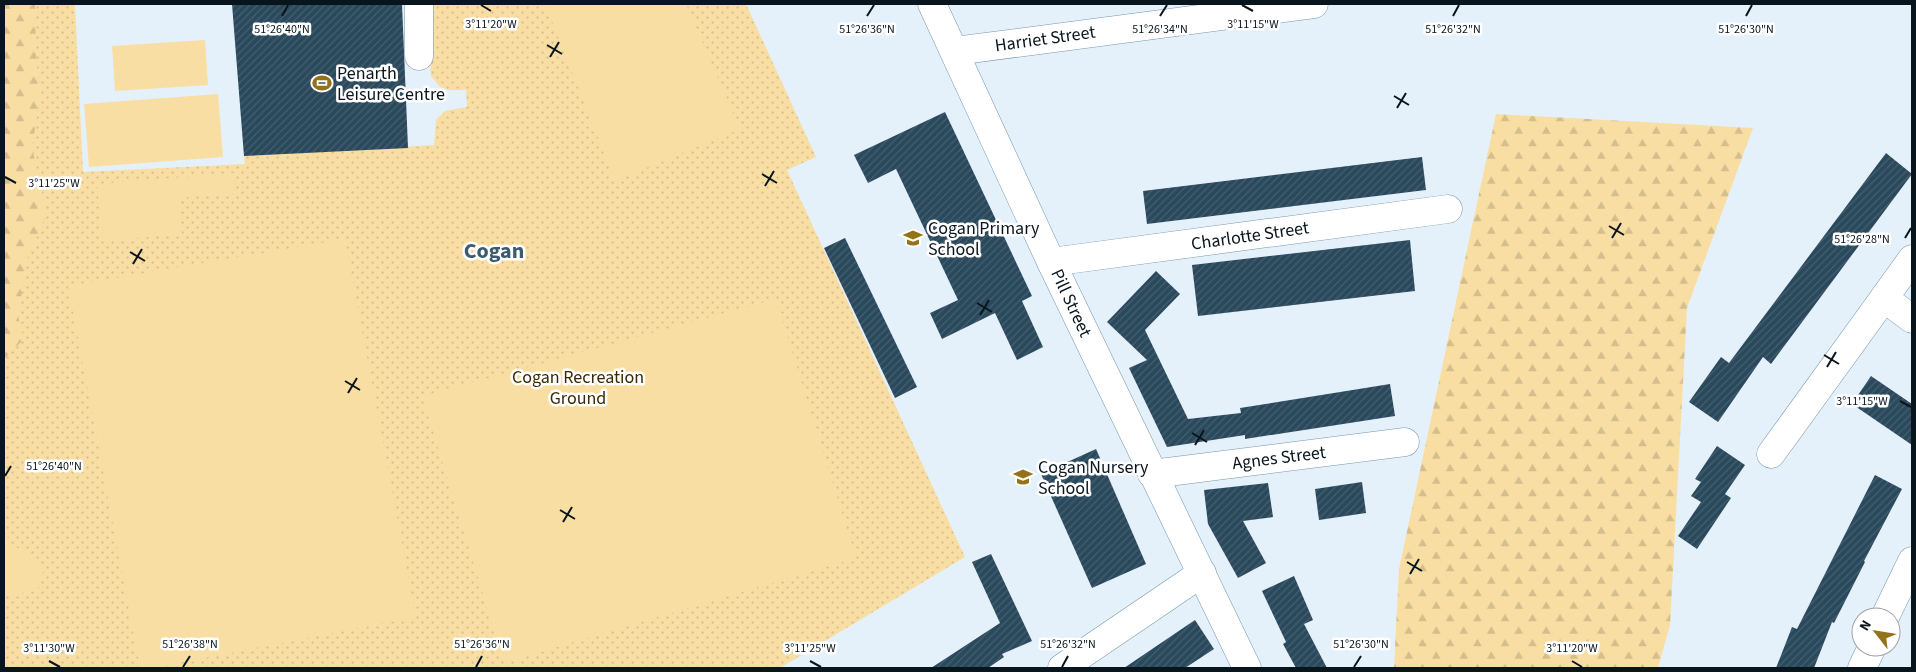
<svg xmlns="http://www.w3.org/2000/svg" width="1916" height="672" font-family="'Source Sans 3',sans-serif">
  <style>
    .grass { fill: url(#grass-dots) }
    .forest { fill: url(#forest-firs) }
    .pitch { fill: #f9dea3 }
    .building { fill: url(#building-hatch) }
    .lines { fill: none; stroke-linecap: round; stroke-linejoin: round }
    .minor-casing { stroke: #7696ac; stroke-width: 29 }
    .minor { stroke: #fff; stroke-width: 28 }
    .ticks { fill: none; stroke: #09151d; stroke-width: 2 }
    .labels { text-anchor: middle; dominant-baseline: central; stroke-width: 5; stroke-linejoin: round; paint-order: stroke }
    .street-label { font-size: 18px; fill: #09151d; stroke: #fff }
    .poi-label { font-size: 18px; fill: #09151d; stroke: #fff; text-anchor: start }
    .park-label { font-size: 18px; fill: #392a02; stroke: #fff }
    .district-label { font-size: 22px; font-weight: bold; fill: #3c5b6e; stroke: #fff }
    .ticks-label { font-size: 12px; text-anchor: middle; fill: #09151d; stroke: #fff; stroke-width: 5; stroke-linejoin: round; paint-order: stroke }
  </style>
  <defs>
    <pattern id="grass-dots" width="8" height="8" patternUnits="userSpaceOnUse" patternTransform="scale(1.25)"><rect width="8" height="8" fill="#f9dea3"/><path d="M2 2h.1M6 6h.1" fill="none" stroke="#d4be8c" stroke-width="1.8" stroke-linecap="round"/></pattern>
    <pattern id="forest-firs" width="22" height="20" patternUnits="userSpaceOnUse" patternTransform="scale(1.25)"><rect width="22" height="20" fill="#f9dea3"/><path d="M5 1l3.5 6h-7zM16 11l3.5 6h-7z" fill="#d4be8c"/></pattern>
    <pattern id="building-hatch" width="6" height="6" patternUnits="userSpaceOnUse" patternTransform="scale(1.25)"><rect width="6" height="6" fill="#2a495c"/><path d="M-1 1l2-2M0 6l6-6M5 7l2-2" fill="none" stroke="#465f6f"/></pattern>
  </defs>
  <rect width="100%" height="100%" fill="#e4f1fb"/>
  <polygon class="grass" points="4,4 75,4 83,172 245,164 244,156 434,145 436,120 445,111 467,107 466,90 449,90 440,87 431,76 427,4 746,4 816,157 787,170 965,557 780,668 4,668"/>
  <g class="forest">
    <polygon points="4,4 35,4 36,56 40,96 32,148 47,213 28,256 18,316 24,339 5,358"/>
    <polygon points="1496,114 1753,128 1687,308 1670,625 1658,668 1394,668 1399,569"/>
  </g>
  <g class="pitch">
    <polygon points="545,4 686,4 740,129 615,181"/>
    <polygon points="205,40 208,85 115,91 112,46"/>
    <polygon points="218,94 223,157 89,167 84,104"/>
    <polygon points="233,173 235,193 179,198 182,234 102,241 97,184"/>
    <polygon points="345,239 416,617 152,668 140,668 68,286"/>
    <polygon points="776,299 856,558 504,663 422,396"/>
    <polygon points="4,528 10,543 45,566 37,591 7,595 4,598"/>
  </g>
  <g class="building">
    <polygon points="232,4 402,4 408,148 244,156"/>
    <polygon points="945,112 1032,296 1022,301 1043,347 1017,360 995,313 942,339 930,313 958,300 896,169 868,183 854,155"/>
    <polygon points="1886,153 1912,174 1771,364 1763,357 1718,422 1689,402 1721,357 1729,363"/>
    <polygon points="1422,157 1426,190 1147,224 1143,191"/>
    <polygon points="845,238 917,387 895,398 824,248"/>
    <polygon points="1410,240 1415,291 1198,316 1192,265"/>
    <polygon points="1156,271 1180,294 1145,330 1188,419 1241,413 1240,408 1390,384 1395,416 1245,439 1245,435 1167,447 1129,368 1147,360 1107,322"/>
    <polygon points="1871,376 1912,404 1912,445 1852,404"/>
    <polygon points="1717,446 1745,465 1725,494 1731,498 1697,549 1678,536 1701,502 1691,496 1701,482 1695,479"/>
    <polygon points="1096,449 1146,564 1092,588 1041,474"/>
    <polygon points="1875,475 1902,489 1864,561 1865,562 1834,623 1832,622 1814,668 1776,668 1792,627 1797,629"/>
    <polygon points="1362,482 1366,513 1319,520 1315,489"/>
    <polygon points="1268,483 1273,517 1243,521 1266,563 1238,578 1208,524 1204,490"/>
    <polygon points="991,554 1032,641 1002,654 1004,657 988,668 931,668 1000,623 972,562"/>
    <polygon points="1294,576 1313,620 1304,624 1327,668 1296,668 1283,644 1286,642 1262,591"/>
    <polygon points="1195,620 1214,649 1185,668 1124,668"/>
  </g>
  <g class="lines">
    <g class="minor-casing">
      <g id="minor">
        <polyline points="932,4 1051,262 1247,668"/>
        <polyline points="955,51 1314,4"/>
        <polyline points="419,56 419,4"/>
        <polyline points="1912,259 1884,298 1912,319"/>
        <polyline points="1051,262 1448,209"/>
        <polyline points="1771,454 1884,298"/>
        <polyline points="1152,474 1405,442"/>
        <polyline points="1885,617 1912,561"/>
        <polyline points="1062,668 1202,573"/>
        <polyline points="1862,668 1872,647"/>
      </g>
    </g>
    <use href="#minor" class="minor"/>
  </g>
  <path class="ticks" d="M481 5 491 11M1242 5 1253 11M282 16 288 5M867 16 874 5M1160 16 1167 5M1453 16 1459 5M1746 16 1752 5M547 45 562 54M550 57 559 42M1394 96 1409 105M1397 108 1406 93M762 174 777 183M5 177 16 183M765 186 774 171M1609 226 1624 235M1612 238 1621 223M1905 238 1911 228M130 252 145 261M133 264 142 249M977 303 992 312M980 315 989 300M1824 355 1839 364M1827 367 1836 352M345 381 360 390M348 393 357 378M1900 401 1911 407M1192 433 1207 442M1195 445 1204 430M5 476 11 466M560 510 575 519M563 522 572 507M1407 562 1422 571M1410 574 1419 559M49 661 60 667M810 661 821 667M1572 661 1582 667M183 667 190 656M476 667 482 656M1062 667 1068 656M1354 667 1361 656"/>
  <defs>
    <g id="stadium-bare" transform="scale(1.5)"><path d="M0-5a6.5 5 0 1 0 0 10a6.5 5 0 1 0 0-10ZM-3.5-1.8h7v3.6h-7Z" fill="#937219" stroke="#fff" stroke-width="2.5" paint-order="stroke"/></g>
    <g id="school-bare" transform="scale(1.5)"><path d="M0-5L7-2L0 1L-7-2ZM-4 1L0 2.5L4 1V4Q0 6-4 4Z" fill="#937219" stroke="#fff" stroke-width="2.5" paint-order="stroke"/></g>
  </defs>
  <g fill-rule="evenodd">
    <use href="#stadium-bare" x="322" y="83"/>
    <use href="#school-bare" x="913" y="238"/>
    <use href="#school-bare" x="1023" y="477"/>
  </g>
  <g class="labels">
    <g class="street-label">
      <text transform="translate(1045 39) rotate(-8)">Harriet Street</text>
      <text transform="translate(1250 236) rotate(-8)">Charlotte Street</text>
      <text transform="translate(1071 303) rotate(65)">Pill Street</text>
      <text transform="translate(1279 458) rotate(-7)">Agnes Street</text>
    </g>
    <g class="poi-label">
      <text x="337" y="73">Penarth<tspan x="337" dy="21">Leisure Centre</tspan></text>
      <text x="928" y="228">Cogan Primary<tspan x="928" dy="21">School</tspan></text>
      <text x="1038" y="467">Cogan Nursery<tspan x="1038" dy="21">School</tspan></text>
    </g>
    <g class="park-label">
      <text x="578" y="377">Cogan Recreation<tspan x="578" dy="21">Ground</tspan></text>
    </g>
    <g class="district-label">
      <text x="494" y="251">Cogan</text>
    </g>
  </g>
  <g class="ticks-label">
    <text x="491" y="28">3°11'20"W</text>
    <text x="1253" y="28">3°11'15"W</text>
    <text x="1453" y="33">51°26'32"N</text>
    <text x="1746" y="33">51°26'30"N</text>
    <text x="282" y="33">51°26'40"N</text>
    <text x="867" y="33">51°26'36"N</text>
    <text x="1160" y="33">51°26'34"N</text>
    <text x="54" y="187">3°11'25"W</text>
    <text x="1862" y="243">51°26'28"N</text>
    <text x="1862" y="405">3°11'15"W</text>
    <text x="54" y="470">51°26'40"N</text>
    <text x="190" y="648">51°26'38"N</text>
    <text x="482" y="648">51°26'36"N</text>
    <text x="1068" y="648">51°26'32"N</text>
    <text x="1361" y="648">51°26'30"N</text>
    <text x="49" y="652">3°11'30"W</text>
    <text x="810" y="652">3°11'25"W</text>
    <text x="1572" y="652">3°11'20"W</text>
  </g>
  <rect width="1916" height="672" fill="none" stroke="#09151d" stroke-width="10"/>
  <g transform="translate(1876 632) rotate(301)"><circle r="24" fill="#ffffff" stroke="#9da1a5"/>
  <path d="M0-4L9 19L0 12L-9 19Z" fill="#937219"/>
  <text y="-8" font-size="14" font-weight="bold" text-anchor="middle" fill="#09151d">N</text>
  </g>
</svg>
